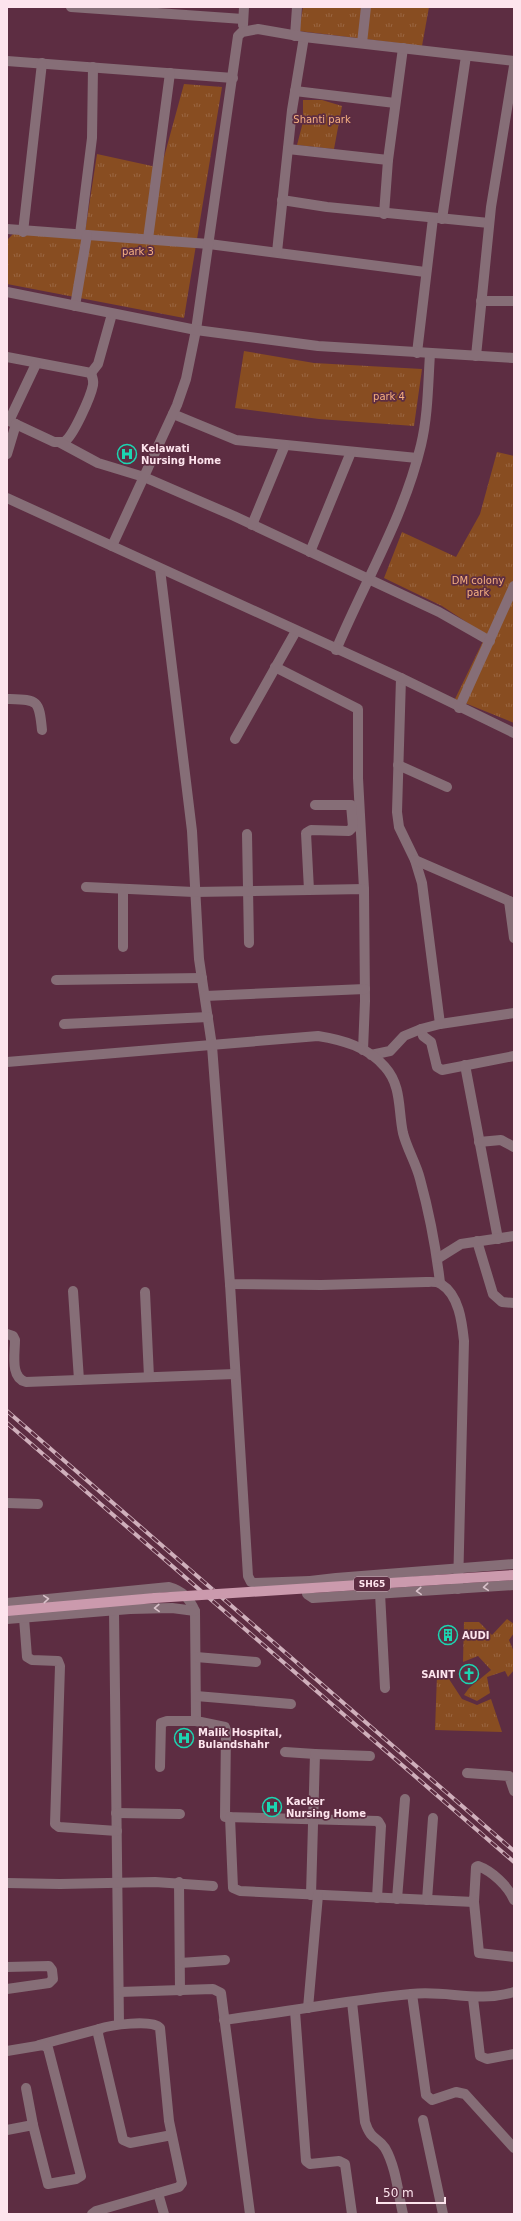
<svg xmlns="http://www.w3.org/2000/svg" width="521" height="2221" font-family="'DejaVu Sans',sans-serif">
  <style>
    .park { fill: url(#park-tufts) }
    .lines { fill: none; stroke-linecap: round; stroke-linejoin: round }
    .minor { stroke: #866e77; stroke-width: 10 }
    .tertiary { stroke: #866e77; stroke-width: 10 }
    .primary { stroke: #cb9aad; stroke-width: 10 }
    .rail-casing { stroke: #cfafbb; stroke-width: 4 }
    .rail { stroke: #5d2d42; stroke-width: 2.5; stroke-dasharray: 8; stroke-linecap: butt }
    .primary-bridge { stroke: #cb9aad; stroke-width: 10 }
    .oneway { stroke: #d9c1ca }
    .labels { text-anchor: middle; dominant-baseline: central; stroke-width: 3.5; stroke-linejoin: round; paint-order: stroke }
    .shield { fill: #5d2d42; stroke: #cdadba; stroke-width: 1 }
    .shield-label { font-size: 9px; font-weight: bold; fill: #fde4ed }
    .park-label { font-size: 10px; fill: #f5af80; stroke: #5d2d42 }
    .poi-label { font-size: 10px; font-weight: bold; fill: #fde4ed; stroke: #5d2d42; text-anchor: start }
  </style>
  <defs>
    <pattern id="park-tufts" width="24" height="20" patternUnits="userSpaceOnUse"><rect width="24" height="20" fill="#884d21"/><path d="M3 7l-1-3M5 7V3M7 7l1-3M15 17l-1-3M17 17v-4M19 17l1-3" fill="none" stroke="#9a6642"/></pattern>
  </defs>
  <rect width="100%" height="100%" fill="#5d2d42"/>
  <g class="park">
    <polygon points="303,7 429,7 422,46 299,31"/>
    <polygon points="184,84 222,87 184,318 7,284 7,240 15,232 85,232 97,154 161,168"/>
    <polygon points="303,100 322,100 342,106 334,149 297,145 303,122"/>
    <polygon points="244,351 314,363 422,369 414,426 319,419 235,408"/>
    <polygon points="497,452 514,456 514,723 455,699 486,635 442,606 384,578 402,532 456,557 480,514"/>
    <polygon points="507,1619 514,1624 514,1633 509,1640 514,1652 514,1670 508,1677 505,1671 487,1677 490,1693 477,1701 464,1695 469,1688 491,1670 478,1656 463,1662 464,1622 479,1622 492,1635"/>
    <polygon points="437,1675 447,1676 462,1699 477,1705 491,1699 502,1732 435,1730"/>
  </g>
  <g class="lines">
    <g class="minor">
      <polyline points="71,7 243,19"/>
      <polyline points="243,25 244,7"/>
      <polyline points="295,36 297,7"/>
      <polyline points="362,43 366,7"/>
      <polyline points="7,61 233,78"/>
      <polyline points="295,91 395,103"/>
      <polyline points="288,149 388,160"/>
      <polyline points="282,200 327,207 489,223"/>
      <polyline points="384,214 388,160 403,48"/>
      <polyline points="442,219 466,56"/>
      <polyline points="7,229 209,244 425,272"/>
      <polyline points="23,232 42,63"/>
      <polyline points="80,234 92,138 93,67"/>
      <polyline points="148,239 170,73"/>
      <polyline points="277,252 292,110 304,37"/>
      <polyline points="481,301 514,301"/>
      <polyline points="75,306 87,235"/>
      <polyline points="417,353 433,218"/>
      <polyline points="476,356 491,207 514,66"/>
      <polyline points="7,357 91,373 98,364 112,314"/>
      <polyline points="173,414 236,440 417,458"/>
      <path d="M7 420 54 442H64C73 437 91 396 93 385 94 380 92 377 91 373"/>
      <polyline points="9,421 36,364"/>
      <polyline points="59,442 98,463 144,477 234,516 439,612 490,641"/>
      <polyline points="7,454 16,424"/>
      <polyline points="252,525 285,445"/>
      <polyline points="112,546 177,405 186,379 196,330 238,36 242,32 258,29 304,37 514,61"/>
      <polyline points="310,552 351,452"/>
      <path d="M160 569 192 831 199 959 212 1046 230 1284 321 1285 426 1282C430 1282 437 1281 441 1284 459 1295 462 1322 464 1341L458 1589"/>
      <path d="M336 650C365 581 404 517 421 445 428 416 428 384 430 354"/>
      <polyline points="275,667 358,709 358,778 364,889"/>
      <polyline points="401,678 397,812 399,827 415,860 422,883 440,1024"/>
      <path d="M7 699C38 700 39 699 42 730"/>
      <polyline points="459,708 514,586"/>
      <polyline points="235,739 296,631"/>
      <polyline points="398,765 447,787"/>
      <polyline points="247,834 249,943"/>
      <polyline points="415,860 514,903"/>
      <polyline points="86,887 194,892 364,889 365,1001 363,1050"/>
      <polyline points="309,890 306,833 311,830 349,831 353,827 351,805 315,805"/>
      <polyline points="509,901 514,938"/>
      <polyline points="123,947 123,889"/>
      <polyline points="56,980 202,978"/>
      <polyline points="205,996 365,989"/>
      <polyline points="64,1024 208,1017"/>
      <polyline points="421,1029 423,1036 431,1042 437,1067 442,1070 514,1056"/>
      <polyline points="371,1055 390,1051 404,1036 421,1029 440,1024 514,1013"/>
      <path d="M7 1062 318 1036C343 1040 368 1047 385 1067 402 1086 398 1110 403 1133 407 1149 416 1163 420 1179 429 1212 436 1248 440 1283"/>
      <polyline points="465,1065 498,1239"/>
      <polyline points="479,1142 501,1140 514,1147"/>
      <polyline points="477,1241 493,1294 502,1302 514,1303"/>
      <polyline points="437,1259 461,1244 514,1236"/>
      <polyline points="230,1284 248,1576 251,1582 255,1583 310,1581"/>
      <polyline points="73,1291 79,1380"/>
      <polyline points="145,1292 149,1377"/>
      <path d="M7 1334 13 1336 15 1340C15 1354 10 1378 26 1382L235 1374"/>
      <polyline points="7,1503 38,1504"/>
      <polyline points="514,1564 336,1578 310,1581 307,1583 307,1594 313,1598 514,1585"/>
      <polyline points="380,1593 385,1688"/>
      <path d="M7 1603 169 1587C183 1591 189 1598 195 1611L196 1721 225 1727 226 1730 225 1817 378 1821 381 1826 377 1898"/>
      <polyline points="114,1610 119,2024"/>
      <polyline points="24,1618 27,1657 32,1660 58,1661 60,1666 55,1824 59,1827 117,1831"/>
      <polyline points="7,1619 130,1609 172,1608 195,1611"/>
      <polyline points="196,1657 256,1662"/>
      <polyline points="196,1696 291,1704"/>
      <polyline points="285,1752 315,1754 311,1895"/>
      <polyline points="315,1754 370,1756"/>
      <polyline points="160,1767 161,1723 167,1721 196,1721"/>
      <polyline points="467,1773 509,1776 514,1791"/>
      <polyline points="116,1813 180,1814"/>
      <path d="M230 1817 233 1888 240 1891 474 1902 476 1867 478 1866C492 1871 508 1886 514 1900"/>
      <polyline points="179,1882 180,1991"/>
      <polyline points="7,1883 60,1884 155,1882 213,1886"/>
      <polyline points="397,1899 405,1799"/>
      <polyline points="427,1900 433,1818"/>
      <polyline points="474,1902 479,1953 514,1957"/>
      <polyline points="180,1963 225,1960"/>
      <polyline points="7,1967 49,1966 52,1970 53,1979 49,1983 7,1989"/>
      <polyline points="119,1992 213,1989 221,1993 250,2214"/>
      <polyline points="412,1994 426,2095 432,2100 456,2092 465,2094 514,2148"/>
      <polyline points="473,1998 480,2056 487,2059 514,2054"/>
      <path d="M352 2002 365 2122C371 2141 378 2137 385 2148 396 2167 398 2193 403 2214"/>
      <polyline points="308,2008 318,1895"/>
      <polyline points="295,2011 306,2161 310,2164 339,2161 345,2164 352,2214"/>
      <path d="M224 2020C286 2012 349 2000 411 1994 448 1990 477 2003 514 1992"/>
      <polyline points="39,2045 99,2029"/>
      <polyline points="7,2051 43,2045 48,2048 81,2176 76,2179 48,2184 33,2125 7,2130"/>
      <polyline points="26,2088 33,2125"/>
      <polyline points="423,2120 443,2214"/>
      <polyline points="158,2193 164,2214"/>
      <path d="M92 2214 96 2211 179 2187 182 2183 169 2121 160 2028C152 2019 110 2025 99 2029L98 2034 123 2140 130 2143 172 2135"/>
    </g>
    <g class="tertiary">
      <polyline points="7,292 196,330 318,346 514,358"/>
      <polyline points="7,498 401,678 514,733"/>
    </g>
    <polyline class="primary" points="7,1611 155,1598"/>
    <g class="rail-casing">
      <g id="rail">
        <polyline points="7,1411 514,1851"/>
        <polyline points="7,1423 514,1862"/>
      </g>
    </g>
    <use href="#rail" class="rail"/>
    <polyline class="primary-bridge" points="155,1598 514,1575"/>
  </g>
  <defs><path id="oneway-chevron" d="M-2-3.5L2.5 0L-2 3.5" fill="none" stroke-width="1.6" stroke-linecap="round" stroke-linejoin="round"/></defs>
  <g class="oneway">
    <use href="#oneway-chevron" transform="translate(486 1587) rotate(175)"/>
    <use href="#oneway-chevron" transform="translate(419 1591) rotate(177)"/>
    <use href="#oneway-chevron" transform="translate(46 1599) rotate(-5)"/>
    <use href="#oneway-chevron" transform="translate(157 1608) rotate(178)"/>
  </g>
  <defs>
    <g id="hospital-ring" transform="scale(1)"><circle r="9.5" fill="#5d2d42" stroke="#1cd5b1" stroke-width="1.5"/><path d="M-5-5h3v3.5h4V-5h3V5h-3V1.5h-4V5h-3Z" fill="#1cd5b1"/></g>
    <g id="building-ring" transform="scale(1)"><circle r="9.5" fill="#5d2d42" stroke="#1cd5b1" stroke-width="1.5"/><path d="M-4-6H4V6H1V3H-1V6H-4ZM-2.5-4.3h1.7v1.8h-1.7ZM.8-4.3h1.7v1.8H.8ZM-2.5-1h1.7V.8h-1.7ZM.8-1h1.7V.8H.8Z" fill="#1cd5b1"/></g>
    <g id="church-ring" transform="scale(1)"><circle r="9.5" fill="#5d2d42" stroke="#1cd5b1" stroke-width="1.5"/><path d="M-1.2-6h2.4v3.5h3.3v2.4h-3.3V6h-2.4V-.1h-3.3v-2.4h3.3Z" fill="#1cd5b1"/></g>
  </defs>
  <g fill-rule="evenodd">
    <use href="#hospital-ring" x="127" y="454"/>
    <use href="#building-ring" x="448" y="1635"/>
    <use href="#church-ring" x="469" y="1674"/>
    <use href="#hospital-ring" x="184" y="1738"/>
    <use href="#hospital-ring" x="272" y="1807"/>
  </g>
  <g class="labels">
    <rect class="shield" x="354" y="1577" width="36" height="14" rx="3"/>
    <g class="shield-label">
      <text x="372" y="1584">SH65</text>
    </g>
    <g class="park-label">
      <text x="322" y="119">Shanti park</text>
      <text x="138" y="251">park 3</text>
      <text x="389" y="396">park 4</text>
      <text x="478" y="580">DM colony<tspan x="478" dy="12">park</tspan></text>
    </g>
    <g class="poi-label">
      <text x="141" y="448">Kelawati<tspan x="141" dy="12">Nursing Home</tspan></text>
      <text x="462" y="1635">AUDI</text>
      <text x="455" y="1674" text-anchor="end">SAINT</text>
      <text x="198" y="1732">Malik Hospital,<tspan x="198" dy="12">Bulandshahr</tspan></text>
      <text x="286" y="1801">Kacker<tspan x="286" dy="12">Nursing Home</tspan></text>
    </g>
  </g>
  <rect width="521" height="2221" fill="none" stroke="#fde4ed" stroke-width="16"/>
  <path d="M377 2197v6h68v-6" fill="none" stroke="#fde4ed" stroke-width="2"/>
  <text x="383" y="2197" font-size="12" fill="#fde4ed" stroke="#5d2d42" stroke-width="3" paint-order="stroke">50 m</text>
</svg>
